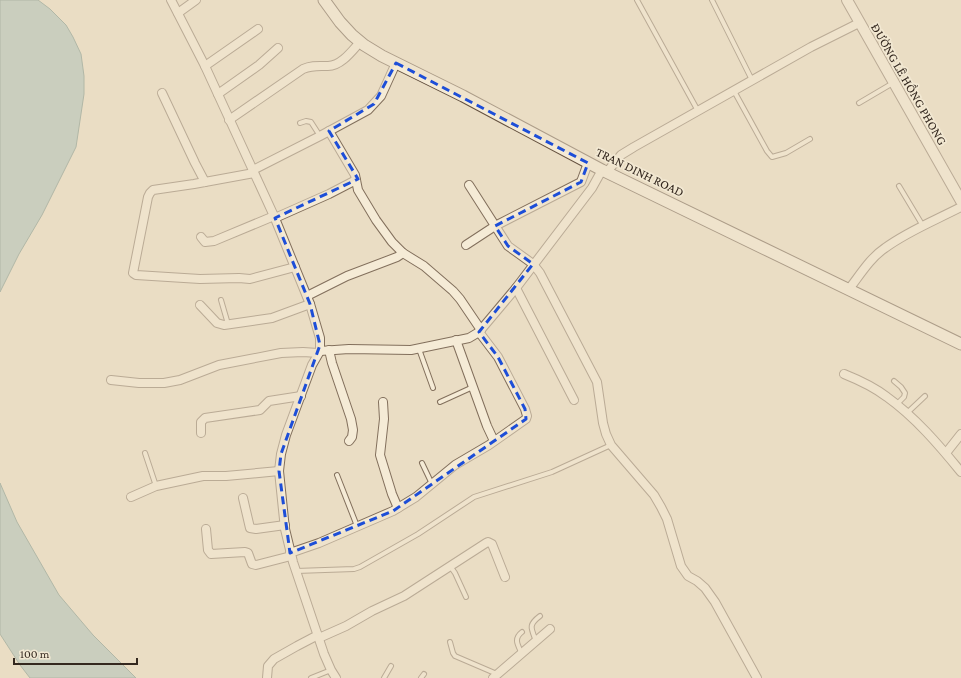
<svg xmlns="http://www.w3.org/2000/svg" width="961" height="678" font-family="'Crimson Pro',serif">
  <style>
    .water { fill: #a5bdb5; stroke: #6d8a82 }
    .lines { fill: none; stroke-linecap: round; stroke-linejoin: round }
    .service-casing { stroke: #826f5c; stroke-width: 6 }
    .minor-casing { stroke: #826f5c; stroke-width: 10 }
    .tertiary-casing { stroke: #826f5c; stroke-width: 12 }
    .secondary-casing { stroke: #64503f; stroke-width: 13 }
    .service { stroke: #f5ebd6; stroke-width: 4 }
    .minor { stroke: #f5ebd6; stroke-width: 8 }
    .tertiary { stroke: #f5ebd6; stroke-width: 10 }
    .secondary { stroke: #f5ebd6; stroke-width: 11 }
    .marked { fill: none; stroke: #1d4ed8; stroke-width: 3; stroke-dasharray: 8 5; stroke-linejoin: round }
    .labels { text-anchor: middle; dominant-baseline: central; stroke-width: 3.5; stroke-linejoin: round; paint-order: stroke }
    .street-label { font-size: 13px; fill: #34281f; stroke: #f2e8d2 }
  </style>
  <rect width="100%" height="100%" fill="#eaddc4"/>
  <g class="water">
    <polygon points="0,0 38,0 50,9 66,25 73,37 81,54 84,76 84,94 76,147 42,215 19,254 0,292"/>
    <polygon points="0,483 17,522 59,595 93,635 136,678 30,678 20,665 0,634"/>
  </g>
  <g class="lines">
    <g class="service-casing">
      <g id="service">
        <polyline points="637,0 698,111"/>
        <polyline points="712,0 752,80"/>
        <polyline points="734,91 767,151 772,157 786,153 810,139"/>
        <polyline points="859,103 893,83"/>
        <polyline points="300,123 306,121 311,122 320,136"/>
        <polyline points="899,186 923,226"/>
        <polyline points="221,300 228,324"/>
        <polyline points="419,349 433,388"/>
        <polyline points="894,381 901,387 905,393 904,397 897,404"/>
        <polyline points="440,402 473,387"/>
        <polyline points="907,413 925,396"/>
        <polyline points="145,453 156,486"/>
        <polyline points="422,463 432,484"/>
        <polyline points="337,475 357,526"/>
        <polyline points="450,566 455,573 466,597"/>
        <polyline points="296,571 354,569 360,567 418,534 474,497 552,472 611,445"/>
        <path d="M536 641C531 628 528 625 540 616"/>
        <polyline points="450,642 453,653 455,656 497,674"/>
        <path d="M522 654C518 645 513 639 522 632"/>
        <polyline points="311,678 331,670"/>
        <polyline points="384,678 391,666"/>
        <polyline points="421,678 424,674"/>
      </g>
    </g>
    <g class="minor-casing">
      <g id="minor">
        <polyline points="171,0 205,66 274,216 310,304 320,338 320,351 312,365 286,435 281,454 279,471 285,529 293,562 324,654 331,670 336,678"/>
        <polyline points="178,13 196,0"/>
        <polyline points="205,66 258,29"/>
        <polyline points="162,93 195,163 205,182"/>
        <polyline points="218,94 259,65 278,48"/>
        <path d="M229 120 303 69C312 65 318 66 328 66 341 66 352 51 360 42"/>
        <polyline points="329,131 355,175 358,190 376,220 392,242 403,253 424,266 453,291 460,299 481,330"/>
        <polyline points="253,170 320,136 368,110 381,96 396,63"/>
        <polyline points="607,172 621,155 634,147 811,47 859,23"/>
        <polyline points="254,173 194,184 153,190 150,193 148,197 133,273 136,275 200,279 239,278 250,279 295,267"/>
        <polyline points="469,185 508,246 533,264 540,273 597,382 603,423 606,434 611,445 654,495 661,507 667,519 681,566 688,576 697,581 705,588 715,602 757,678"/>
        <polyline points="275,218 329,194 356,180"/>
        <polyline points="201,237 205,242 214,241 274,216"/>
        <polyline points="466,245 495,226 581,182 588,163"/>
        <polyline points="516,288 574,400"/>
        <path d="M849 289C860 275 870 258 885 248 908 231 936 220 961 207"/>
        <polyline points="307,296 347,276 397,257 403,253"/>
        <polyline points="200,305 217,323 224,325 272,318 310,304"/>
        <polyline points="456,340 487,426 494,441"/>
        <polyline points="329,350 332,363 351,419 353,430 352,437 349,441"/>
        <polyline points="320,351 349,349 411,350 469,338 479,332 516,288 592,188 602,170"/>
        <path d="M844 374C859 380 874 387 887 397 915 417 939 445 961 472"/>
        <polyline points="111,380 139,383 164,383 180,380 219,365 281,353 303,352 318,353"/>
        <polyline points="383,402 384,419 380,455 392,494 398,508"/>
        <polyline points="201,433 201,422 205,418 260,410 269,401 301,396"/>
        <polyline points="946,453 961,434"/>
        <polyline points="131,497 156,486 203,476 226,476 279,471"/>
        <polyline points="243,498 250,528 256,529 285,525"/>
        <polyline points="206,529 208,550 211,554 245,552 248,553 252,564 256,565 291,556"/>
        <polyline points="290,553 319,543 393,511 416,497 455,465 489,445 526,419 527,416 525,409 498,357 479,332"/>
        <polyline points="319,638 346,626 372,611 404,596 486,543 488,542 492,544 505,577"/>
        <polyline points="267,678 268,666 274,659 297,646 318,635"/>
        <polyline points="493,678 550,629"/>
      </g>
    </g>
    <g class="tertiary-casing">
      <polyline id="tertiary" points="847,0 961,201"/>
    </g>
    <g class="secondary-casing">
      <polyline id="secondary" points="324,0 340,22 352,35 364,45 382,56 463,96 602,170 961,344"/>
    </g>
    <use href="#service" class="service"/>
    <use href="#minor" class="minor"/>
    <use href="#tertiary" class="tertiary"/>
    <use href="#secondary" class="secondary"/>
  </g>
  <path d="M0 0H961V678H0ZM396 63 588 163 581 182 495 226 508 246 533 264 479 332 498 357 525 409 526 419 393 511 290 553 279 471 281 454 320 345 310 304 275 218 358 179 329 131 374 104Z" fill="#eaddc4" fill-opacity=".55" fill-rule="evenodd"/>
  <path class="marked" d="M396 63 588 163 581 182 495 226 508 246 533 264 479 332 498 357 525 409 526 419 393 511 290 553 279 471 281 454 320 345 310 304 275 218 358 179 329 131 374 104Z"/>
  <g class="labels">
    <g class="street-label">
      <text transform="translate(909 84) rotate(60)">ĐƯỜNG LÊ HỒNG PHONG</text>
      <text transform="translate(640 172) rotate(26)">TRAN DINH ROAD</text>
    </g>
  </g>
  <path d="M14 658v6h123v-6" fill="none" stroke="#34281f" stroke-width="2"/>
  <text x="20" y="658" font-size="12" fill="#34281f" stroke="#f2e8d2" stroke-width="3" paint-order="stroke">100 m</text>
</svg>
